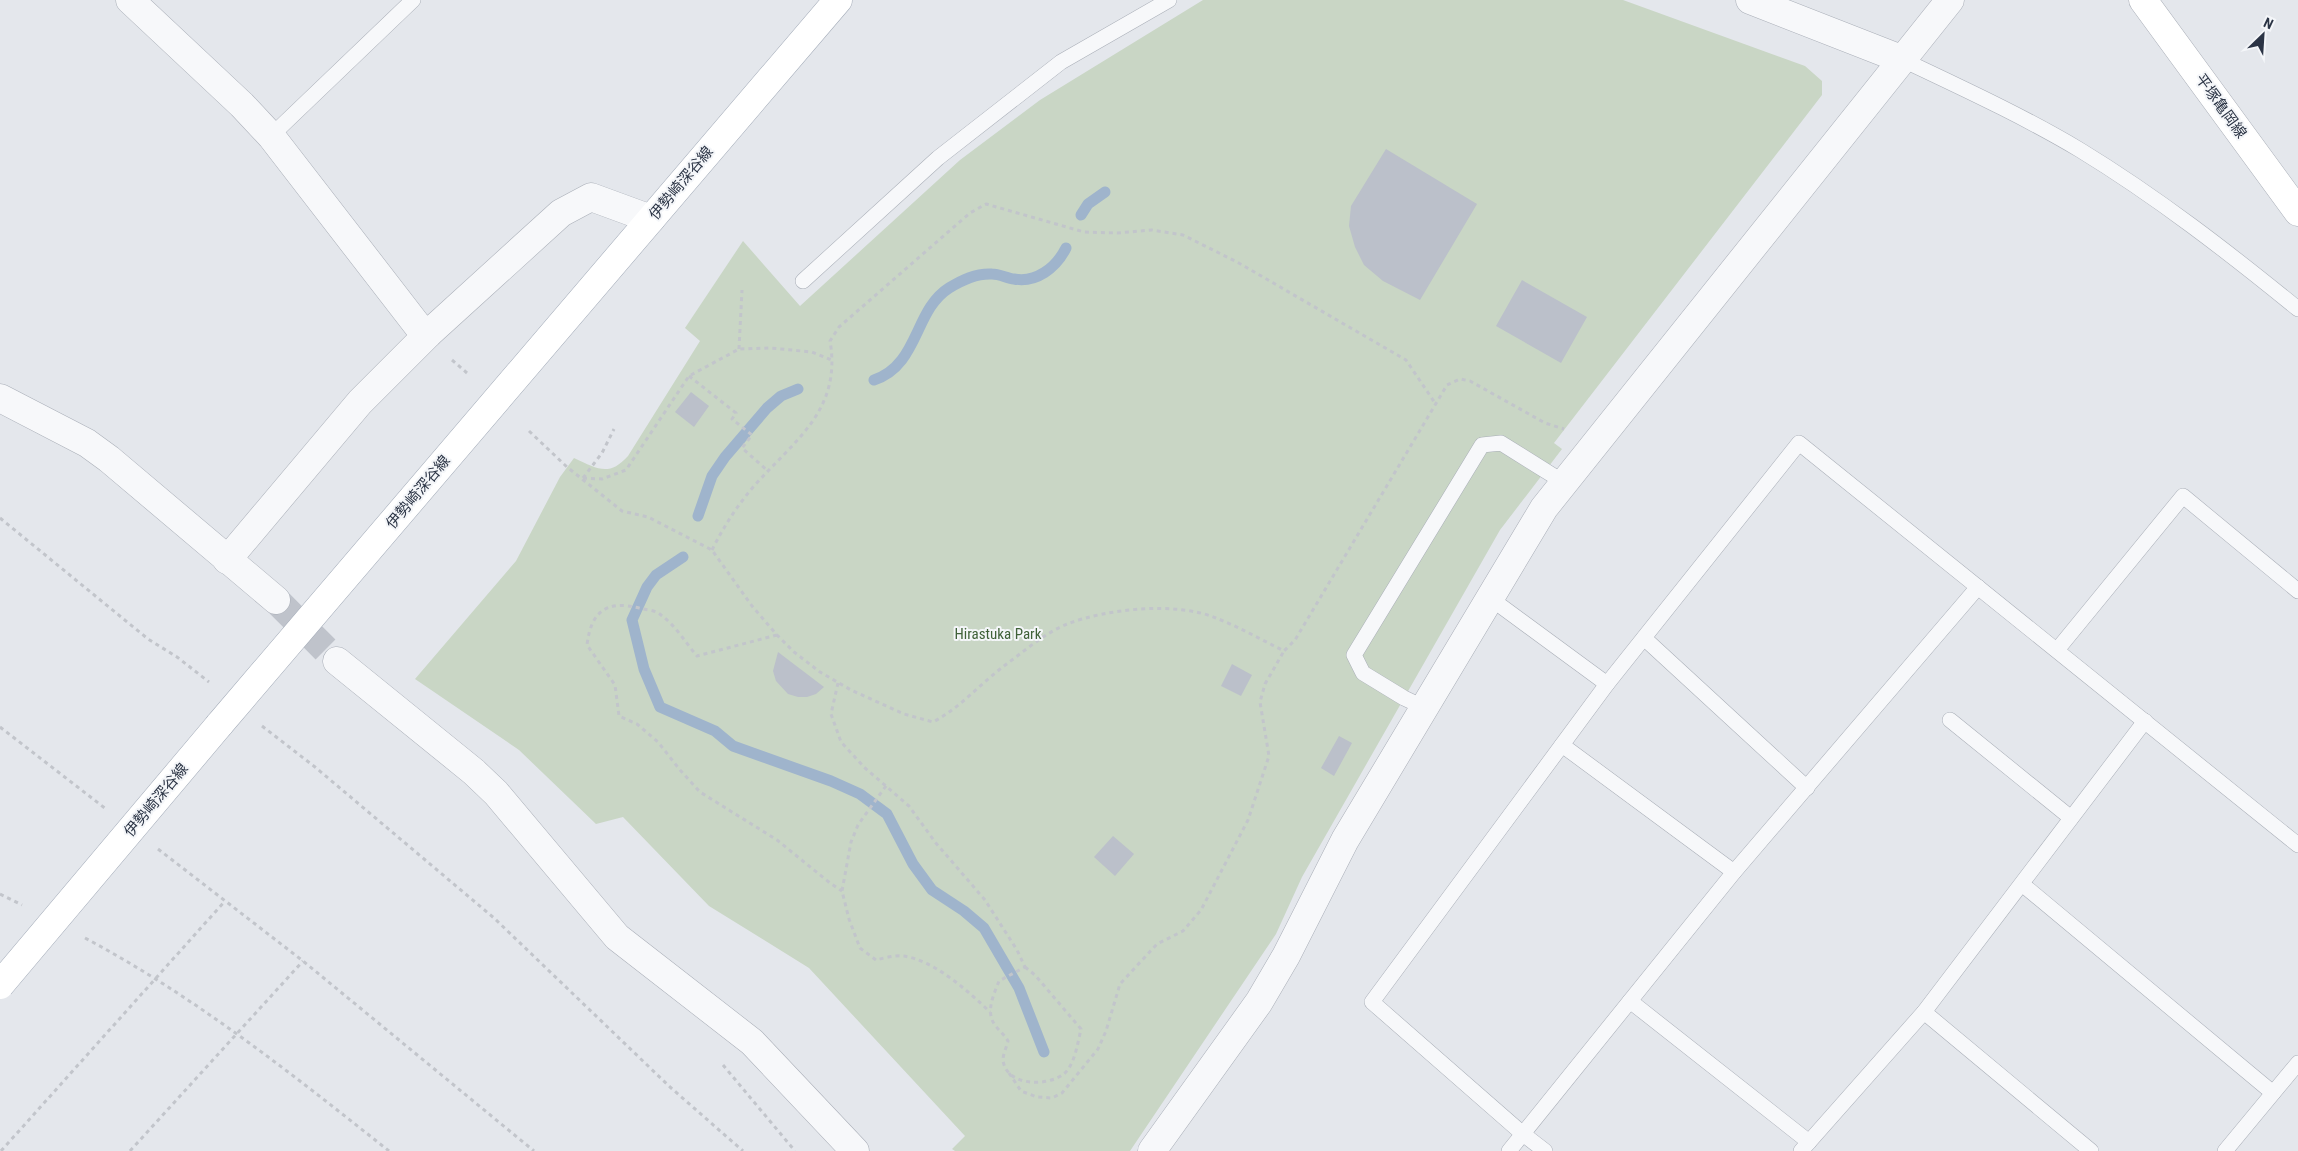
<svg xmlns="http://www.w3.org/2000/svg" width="2298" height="1151" font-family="'Roboto Condensed','Noto Sans JP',sans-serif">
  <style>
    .green { fill: #c9d6c5 }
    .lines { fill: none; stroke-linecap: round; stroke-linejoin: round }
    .stream { stroke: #9fb4cc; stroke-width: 11 }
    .building { fill: #bbc0ca }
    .street-tunnel { stroke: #bfc3cb; stroke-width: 28; stroke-dasharray: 28 14; stroke-linecap: butt }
    .lane-casing { stroke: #a9aeb7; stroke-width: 16 }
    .street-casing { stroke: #a9aeb7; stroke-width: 29 }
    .secondary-casing { stroke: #a9aeb7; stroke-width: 29 }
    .primary-casing { stroke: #a3abb8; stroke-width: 29 }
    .path { stroke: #c2c5cb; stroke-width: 3; stroke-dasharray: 4 4; stroke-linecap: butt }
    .lane { stroke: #f7f8fa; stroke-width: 15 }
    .street { stroke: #f7f8fa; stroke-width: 28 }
    .secondary { stroke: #fff; stroke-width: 28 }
    .primary { stroke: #fff; stroke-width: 28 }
    .primary-bridge-casing { stroke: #a3abb8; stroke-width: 29; stroke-linecap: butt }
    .primary-bridge { stroke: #fff; stroke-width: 28 }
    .labels { text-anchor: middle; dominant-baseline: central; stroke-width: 4; stroke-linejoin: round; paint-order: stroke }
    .street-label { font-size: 15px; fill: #2b3445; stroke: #f4f6f9 }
    .park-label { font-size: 15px; fill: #3f6138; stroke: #f4f6f9 }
  </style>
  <rect width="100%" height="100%" fill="#e4e7ec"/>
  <path class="green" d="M1203 0H1623L1805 66 1822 81V95L1554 443 1562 449 1500 530 1302 877 1276 934 1130 1151H955L952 1149 965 1136 809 968 709 906 623 817 596 824 519 750 415 679 516 561 560 477 574 458C598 469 609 477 628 456L700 341 685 328 743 241 800 306 960 160 1040 100Z"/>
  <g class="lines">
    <g class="stream">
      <polyline points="1081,215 1088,204 1105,192"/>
      <path d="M874 380C919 365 914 310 949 288 962 280 976 273 992 274 999 274 1007 278 1014 279 1036 283 1056 268 1066 248"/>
      <polyline points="698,516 712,476 725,457 767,408 781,396 798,389"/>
      <polyline points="683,557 656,575 647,587 632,620 644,669 660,707 715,731 733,746 831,781 860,794 887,814 913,864 932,890 964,911 984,928 1019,988 1044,1052"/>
    </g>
  </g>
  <g class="building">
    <polygon points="1386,149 1477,204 1420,300 1383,281 1364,265 1355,247 1349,226 1351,206"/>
    <polygon points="1522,280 1587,317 1561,363 1496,326"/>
    <polygon points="691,392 709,406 694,427 675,412"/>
    <polygon points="778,652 824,687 816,694 807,697 798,697 788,694 776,681 773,671"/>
    <polygon points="1232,664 1252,675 1241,696 1221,686"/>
    <polygon points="1339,736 1352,743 1334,776 1321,768"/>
    <polygon points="1113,836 1134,854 1115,876 1094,857"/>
  </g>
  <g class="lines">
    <polyline class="street-tunnel" points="276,600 337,661"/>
    <g class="lane-casing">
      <g id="lane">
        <path d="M1901 59C1962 88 2023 116 2080 150 2157 197 2228 252 2298 309"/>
        <polyline points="271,136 413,0"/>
        <polyline points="803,281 938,158 1061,62 1169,0"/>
        <polyline points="1490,598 1607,684"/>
        <polyline points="1644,638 1807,788"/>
        <polyline points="2057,650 2183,496 2298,591"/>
        <polyline points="1423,707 1404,698 1363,673 1354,655 1482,445 1501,443 1565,483"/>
        <polyline points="1950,720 2071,818"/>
        <polyline points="1562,745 1734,872"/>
        <polyline points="2022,884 2273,1093"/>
        <polyline points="1630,1001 1809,1142"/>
        <polyline points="1924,1012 2091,1151"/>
        <polyline points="1509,1151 1734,872 1978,587"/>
        <polyline points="1545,1151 1523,1134 1372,1002 1607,684 1799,443 2298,845"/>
        <polyline points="1801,1151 1924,1012 2145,721"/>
        <polyline points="2225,1151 2298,1063"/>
      </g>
    </g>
    <g class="street-casing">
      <g id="street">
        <polyline points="130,0 242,105 271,136 417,325 428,334"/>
        <polyline points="1750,0 1901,59"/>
        <polyline points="0,398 87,443 109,459 276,600"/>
        <polyline points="227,560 360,402 428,334 561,213 591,197 651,219"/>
        <polyline points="337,661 474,772 496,793 617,937 752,1042 855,1151"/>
        <polyline points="1152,1151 1259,1002 1286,956 1345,840 1544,508 1950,0"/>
      </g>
    </g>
    <g class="secondary-casing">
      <polyline id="secondary" points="2143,0 2298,212"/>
    </g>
    <g class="primary-casing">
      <polyline id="primary" points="219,725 838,0"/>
    </g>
    <g class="path">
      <polyline points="739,349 742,290"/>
      <polyline points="452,360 467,373"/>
      <polyline points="689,376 736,413 732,419 752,435 742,448 768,471"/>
      <path d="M529 431 567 467 622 511 648 517 712 550 752 606 777 635 794 652 820 672 851 690 904 714 933 722C960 708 980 684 1004 666 1023 652 1045 633 1067 624 1107 609 1175 601 1216 618 1239 627 1262 640 1284 651L1295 640 1447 385 1460 379 1470 381 1545 423 1564 429"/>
      <polyline points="583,478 602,479 626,470 689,376 739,349 770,348 812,352 834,361"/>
      <polyline points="583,478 602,453 614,429"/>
      <polyline points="0,518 148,639 177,657 209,682"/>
      <path d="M712 550C724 526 737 506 754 486 795 440 842 410 830 341L839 327 970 213 986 204 1084 232 1117 233 1152 230 1183 235 1237 262 1406 360 1435 403"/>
      <path d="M777 635 697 656C686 643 675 625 661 615 656 610 646 610 639 608 607 600 591 611 587 645L615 685 619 716 637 724 658 742 680 770 700 792 777 840 830 883 842 891"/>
      <polyline points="838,683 831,714 841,742 865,768 909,806 935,842 985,900 1017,950 1025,967"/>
      <polyline points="262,726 315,767 494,918 670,1087 743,1151"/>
      <polyline points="0,727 106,809"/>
      <path d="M886 786 858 825 851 842 842 891 849 919 860 948 876 960C884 958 894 955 903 956 934 960 968 991 990 1012"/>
      <polyline points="158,849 303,961 534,1151"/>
      <polyline points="0,894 22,905"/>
      <path d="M85 938C194 996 292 1074 389 1151"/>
      <path d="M1025 967 1035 975 1081 1029C1078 1042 1075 1063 1065 1073 1049 1087 1006 1087 1003 1060 1003 1054 1007 1046 1008 1041 1004 1034 999 1031 995 1025 985 1012 994 994 999 981Z"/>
      <polyline points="723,1065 795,1151"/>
      <polyline points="1009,1073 1021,1091 1037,1097 1052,1098 1062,1093 1098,1049 1106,1031 1120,984 1157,944 1183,931 1201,910 1248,820 1269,756 1260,702 1265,684 1284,651"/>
      <polyline points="1,1151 225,901"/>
      <polyline points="130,1151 303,961"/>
    </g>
    <use href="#lane" class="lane"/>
    <use href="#street" class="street"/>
    <use href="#secondary" class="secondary"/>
    <use href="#primary" class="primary"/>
    <g class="primary-bridge-casing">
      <polyline id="primary-bridge" points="0,985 219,725"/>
    </g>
    <use href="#primary-bridge" class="primary-bridge"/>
  </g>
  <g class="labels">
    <g class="street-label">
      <text transform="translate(2221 106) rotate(54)">平塚亀岡線</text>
      <text transform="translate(681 183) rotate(-50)">伊勢崎深谷線</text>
      <text transform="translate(418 492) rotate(-50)">伊勢崎深谷線</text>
      <text transform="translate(156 800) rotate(-50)">伊勢崎深谷線</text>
    </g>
    <g class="park-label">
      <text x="998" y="634">Hirastuka Park</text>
    </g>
  </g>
  <g transform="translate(2263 35) rotate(25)" stroke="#f4f6f9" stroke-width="4" paint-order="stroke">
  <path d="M0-4L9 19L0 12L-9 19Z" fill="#2b3445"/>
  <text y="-8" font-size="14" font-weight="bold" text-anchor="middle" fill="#2b3445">N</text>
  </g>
</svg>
